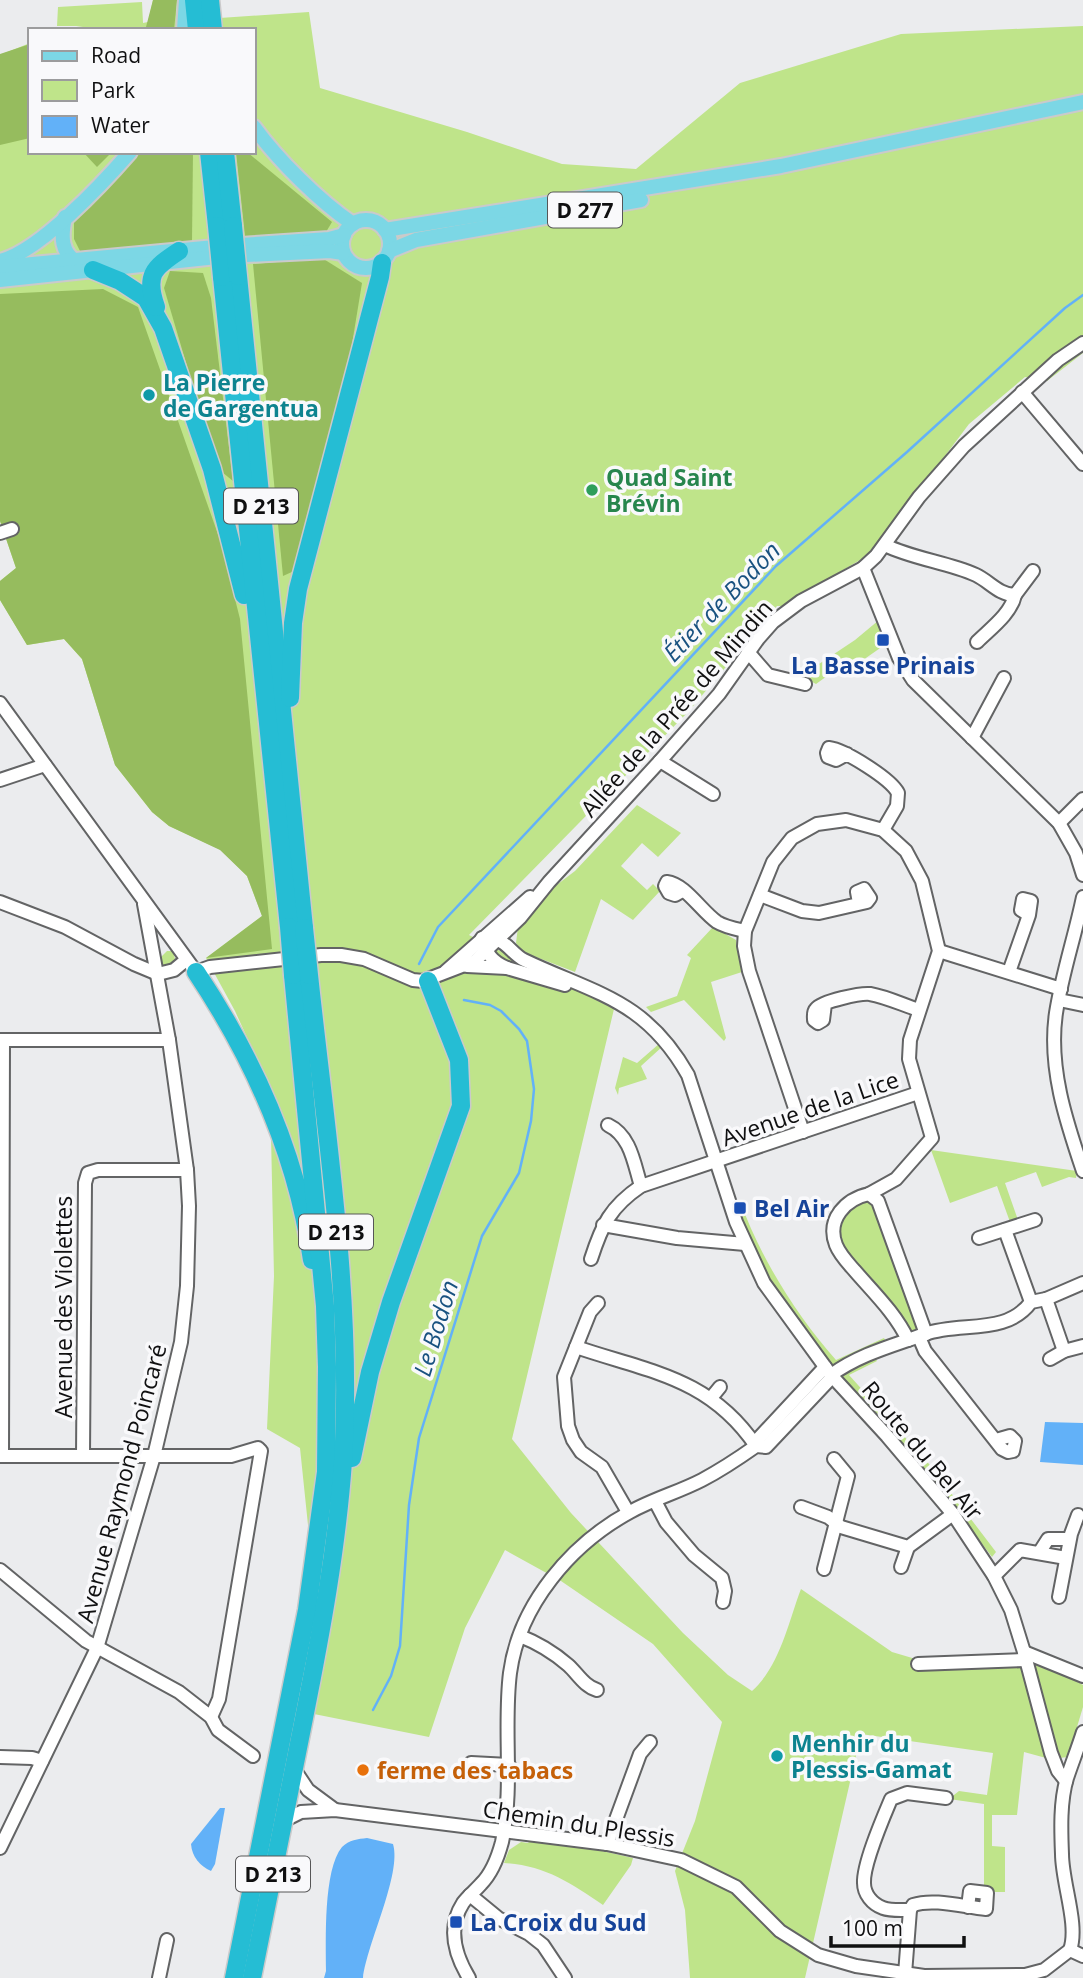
<svg xmlns="http://www.w3.org/2000/svg" width="1083" height="1978" font-family="'Open Sans',sans-serif">
  <style>
    .green { fill: #bfe48a }
    .forest { fill: #96bc5e }
    .water { fill: #62b1f8 }
    .lines { fill: none; stroke-linecap: round; stroke-linejoin: round }
    .stream { stroke: #62b1f8; stroke-width: 2.5 }
    .minor-casing { stroke: #636465; stroke-width: 16 }
    .major-casing { stroke: #cacacb; stroke-width: 18 }
    .highway-casing { stroke: #cacacb; stroke-width: 21 }
    .minor { stroke: #fff; stroke-width: 12 }
    .major { stroke: #7cd7e5; stroke-width: 14 }
    .highway { stroke: #25bdd4; stroke-width: 18 }
    .highway-bridge-casing { stroke: #cacacb; stroke-width: 21; stroke-linecap: butt }
    .highway-bridge { stroke: #25bdd4; stroke-width: 18 }
    .culture-dot { fill: #0f9aa8; stroke: #f9f9fb; stroke-width: 2.5 }
    .leisure-dot { fill: #2e9e5b; stroke: #f9f9fb; stroke-width: 2.5 }
    .transit-dot { fill: #1a4fb4; stroke: #f9f9fb; stroke-width: 2.5 }
    .food-dot { fill: #e8710a; stroke: #f9f9fb; stroke-width: 2.5 }
    .labels { text-anchor: middle; dominant-baseline: central; stroke-width: 7; stroke-linejoin: round; paint-order: stroke }
    .shield { fill: #f9f9fb; stroke: #565657; stroke-width: 2 }
    .shield-label { font-size: 21px; font-weight: bold; fill: #101011 }
    .culture-label { font-size: 23px; font-weight: bold; fill: #0d838f; stroke: #f9f9fb; text-anchor: start }
    .leisure-label { font-size: 23px; font-weight: bold; fill: #27864d; stroke: #f9f9fb; text-anchor: start }
    .transit-label { font-size: 23px; font-weight: bold; fill: #164399; stroke: #f9f9fb; text-anchor: start }
    .street-label { font-size: 23px; fill: #101011; stroke: #f9f9fb }
    .food-label { font-size: 23px; font-weight: bold; fill: #c56008; stroke: #f9f9fb; text-anchor: start }
    .water-label { font-size: 24px; font-style: italic; fill: #195280; stroke: #f9f9fb }
  </style>
  <rect width="100%" height="100%" fill="#ebecee"/>
  <g class="green">
    <path d="M153 0H177L176 21 309 12 320 88 467 132 562 164 636 169 740 83 901 34 1083 26V353L1047 381 1025 377 969 424 872 553 782 606H777L688 712 469 935 614 1009 512 1439 571 1513 683 1633 728 1675 752 1691C780 1666 788 1623 801 1589L892 1652 919 1660 1017 1655 1046 1758 1024 1752 1017 1815H992V1846L1005 1847V1892H992V1888L984 1887V1804L949 1799 959 1791 987 1795 993 1753 861 1734 805 1978H690L685 1910 675 1871 695 1821 722 1722 653 1644 561 1581 505 1550 465 1628 429 1737 279 1707 311 1554 300 1448 267 1429 274 1276 270 1088 235 1011 206 958 262 916 247 876 221 850 169 826 152 812 115 765 82 659 64 639 27 645 0 600V581L16 568 0 521V55L30 43V152H254V30H55L83 26H57L58 7 142 2 143 23 148 22Z"/>
    <polygon points="879,620 886,644 853,667 848,661 816,684 801,676 855,640"/>
    <polygon points="637,805 681,833 658,857 642,843 621,866 647,890 653,884 660,891 633,920 601,899 575,972 523,952 516,943 518,927 554,887 575,871"/>
    <polygon points="713,927 736,940 742,972 711,982 726,1038 724,1041 684,1000 651,1012 646,1007 677,996 691,958 687,955"/>
    <polygon points="167,951 173,951 175,959 172,964 161,967 160,958"/>
    <polygon points="660,1043 663,1046 641,1066 647,1079 619,1088 618,1095 615,1088 623,1057 637,1063"/>
    <polygon points="931,1150 1077,1171 1076,1178 1069,1177 1042,1187 1036,1172 1005,1183 1018,1220 1010,1222 997,1186 950,1203"/>
    <polygon points="870,1198 919,1331 911,1332 841,1249 836,1235 846,1208"/>
    <path d="M740 1201C760 1257 796 1315 836 1360L884 1338 886 1342 835 1370C807 1338 763 1278 748 1238 744 1226 741 1214 737 1202Z"/>
    <polygon points="874,1355 877,1361 849,1375 929,1464 996,1552 992,1557 926,1470 842,1377 842,1374"/>
    <polygon points="1032,1657 1083,1685 1083,1707 1068,1757 1059,1758"/>
    <path d="M530 1841 589 1848 633 1858 631 1865 603 1905C571 1883 544 1865 504 1863L509 1850 521 1842 528 1843Z"/>
  </g>
  <g class="forest">
    <polygon points="153,0 177,0 174,30 130,30 146,27"/>
    <polygon points="30,44 30,138 0,145 0,54"/>
    <polygon points="83,152 112,152 97,167"/>
    <polygon points="136,152 193,152 192,241 81,253 74,239 74,220"/>
    <polygon points="236,152 247,152 332,222 326,232 245,236"/>
    <polygon points="322,258 362,283 351,350 294,571 283,576 253,264"/>
    <polygon points="170,271 203,273 211,298 233,481 217,468 164,288"/>
    <polygon points="103,289 138,307 221,543 240,619 272,949 206,958 262,916 247,876 220,850 169,826 152,812 115,765 82,659 64,639 27,645 0,600 0,581 16,568 0,521 0,294"/>
  </g>
  <g class="water">
    <polygon points="1045,1422 1083,1423 1083,1465 1040,1462"/>
    <path d="M220 1808H225L215 1864 211 1871C200 1866 192 1857 191 1844Z"/>
    <path d="M367 1838 393 1844C402 1874 367 1943 363 1978H324L326 1971C326 1941 323 1870 342 1847 349 1840 358 1839 367 1838Z"/>
  </g>
  <g class="lines">
    <g class="stream">
      <polyline points="419,964 438,927 776,566 907,452 1065,308 1083,295"/>
      <polyline points="373,1710 391,1676 400,1646 409,1505 419,1438 482,1236 519,1173 531,1121 534,1089 527,1041 519,1029 501,1011 490,1005 464,1000"/>
    </g>
    <g class="minor-casing">
      <g id="minor">
        <polyline points="1022,392 1083,464"/>
        <polyline points="0,533 12,529"/>
        <path d="M885 545C913 559 947 562 976 575 989 581 999 595 1015 595L1033 571"/>
        <polyline points="863,568 899,658 913,680 1059,823 1076,853 1083,875"/>
        <path d="M977 642C990 629 1011 614 1015 595"/>
        <polyline points="748,652 768,675 805,684"/>
        <polyline points="0,703 196,972 210,967 321,955 341,955 364,959 413,980 423,981 475,961 520,918 549,882 660,761 719,694 758,639 773,622 801,601 863,568 876,556 919,497 964,446 1058,360 1083,343"/>
        <polyline points="972,738 1004,678"/>
        <path d="M847 754 836 760 828 757 827 753 829 748C845 750 891 779 898 793L897 806 883 830"/>
        <polyline points="660,761 713,794"/>
        <polyline points="0,780 45,765"/>
        <polyline points="1059,823 1083,799"/>
        <path d="M682 891 675 895 669 893 665 886 667 882C685 884 702 912 717 922 725 927 736 929 745 931"/>
        <polyline points="760,895 802,911 819,913 867,902 870,898 864,889 857,892 859,903"/>
        <path d="M1083 897C1075 936 1062 974 1056 1013 1048 1067 1066 1121 1083 1171"/>
        <polyline points="0,902 65,927 134,964 158,974"/>
        <polyline points="939,951 1061,989"/>
        <polyline points="467,966 507,968 565,985"/>
        <path d="M507 968C491 961 487 954 482 938 487 938 495 938 498 940 508 944 514 955 524 960 595 994 645 999 688 1075L736 1222 764 1283 831 1375 887 1436 953 1514 994 1576 1011 1610 1024 1652 1051 1753 1058 1771 1066 1781"/>
        <polyline points="446,971 530,897"/>
        <polyline points="1009,972 1029,915 1031,901 1023,899 1021,910 1029,915"/>
        <polyline points="158,974 174,970 186,960"/>
        <polyline points="1059,1000 1083,1005"/>
        <path d="M825 1004 823 1020 818 1023 814 1020C814 1016 813 1012 816 1009 822 1001 861 993 870 994 887 997 903 1005 919 1010"/>
        <polyline points="0,1040 169,1040"/>
        <path d="M608 1125C631 1136 634 1164 641 1186"/>
        <polyline points="803,1132 749,971 744,946 745,931 773,862 792,838 817,824 846,820 883,830 906,851 922,881 939,951 910,1040 909,1059 932,1138 896,1179 869,1194"/>
        <polyline points="603,1225 677,1238 745,1244"/>
        <polyline points="1005,1230 1031,1302"/>
        <polyline points="979,1238 1035,1220"/>
        <path d="M591 1259C602 1225 610 1207 641 1186L918 1093"/>
        <polyline points="1046,1299 1064,1351"/>
        <polyline points="598,1303 590,1312 564,1377 568,1426 573,1440 581,1452 602,1467 628,1512"/>
        <polyline points="919,1337 925,1351 1002,1449 1008,1452 1013,1451 1015,1441 1010,1436 996,1440"/>
        <path d="M908 1340C896 1314 874 1293 855 1271 848 1263 840 1255 836 1245 826 1219 846 1199 869 1194L878 1201 926 1334"/>
        <path d="M576 1347C649 1372 709 1377 756 1446"/>
        <polyline points="1050,1359 1064,1351 1083,1346"/>
        <path d="M831 1375C860 1354 892 1346 925 1334 961 1321 1006 1336 1031 1302L1046 1299 1083 1283"/>
        <polyline points="711,1398 720,1387"/>
        <polyline points="756,1446 758,1439 825,1367"/>
        <polyline points="0,1456 231,1456 258,1448 261,1451 219,1699 211,1717"/>
        <polyline points="2,1456 3,1040"/>
        <polyline points="83,1456 85,1183 88,1173 98,1170 187,1170"/>
        <polyline points="655,1501 666,1522 694,1555 722,1578 725,1591 723,1602"/>
        <polyline points="801,1507 828,1517 841,1527 908,1547 953,1514"/>
        <polyline points="1039,1553 1048,1539 1069,1539"/>
        <polyline points="901,1567 908,1547"/>
        <polyline points="824,1569 848,1476 834,1459"/>
        <polyline points="0,1570 86,1641 179,1692 211,1717 218,1730 253,1756"/>
        <polyline points="994,1576 1020,1550 1066,1558"/>
        <polyline points="1059,1597 1071,1534 1078,1515"/>
        <path d="M520 1636C538 1643 553 1652 568 1665 578 1674 584 1686 597 1690"/>
        <polyline points="1024,1652 1083,1676"/>
        <polyline points="918,1664 1026,1660"/>
        <polyline points="0,1757 32,1758 42,1761"/>
        <polyline points="471,1763 509,1765"/>
        <polyline points="294,1769 308,1790 335,1810"/>
        <polyline points="283,1821 301,1812 335,1810 607,1844 681,1860 736,1887 780,1931 818,1955 856,1966 924,1976 1025,1975 1044,1970 1070,1950"/>
        <polyline points="607,1844 640,1754 650,1742"/>
        <polyline points="0,1848 97,1648 154,1456 181,1342 187,1286 189,1206 187,1170 169,1040 144,904"/>
        <polyline points="470,1895 498,1918 529,1934 543,1945 565,1978"/>
        <path d="M910 1910C901 1910 891 1911 883 1908 872 1904 864 1894 864 1883 863 1864 883 1818 891 1799L907 1793 946 1798"/>
        <path d="M1070 1950C1079 1925 1062 1883 1062 1854 1061 1830 1060 1801 1067 1778 1072 1763 1078 1748 1083 1732"/>
        <polyline points="1070,1950 1083,1956"/>
        <path d="M905 1974 910 1910 913 1905C934 1898 964 1907 986 1909L987 1893 970 1891 968 1907"/>
        <polyline points="159,1978 167,1940"/>
        <path d="M469 1978C455 1955 447 1928 463 1903 468 1896 475 1891 481 1884 492 1873 498 1857 502 1842 514 1786 503 1729 510 1673 519 1605 571 1544 630 1512 653 1499 679 1492 702 1480 721 1470 739 1458 756 1446L766 1447 832 1377"/>
      </g>
    </g>
    <g class="major-casing">
      <g id="major">
        <polyline points="184,30 186,0"/>
        <path d="M254 127C278 160 319 201 353 224"/>
        <path d="M65 217C61 236 60 254 80 264"/>
        <circle cx="366" cy="244" r="24"/>
        <polyline points="385,230 781,166 1083,102"/>
        <polyline points="389,251 416,240 641,200"/>
        <path d="M0 261C39 252 103 183 130 152"/>
        <polyline points="0,267 226,246 329,239 344,235"/>
        <polyline points="0,280 226,256 330,251 343,253"/>
      </g>
    </g>
    <g class="highway-casing">
      <g id="highway">
        <polyline points="194,0 197,30"/>
        <polyline points="210,0 213,30"/>
        <polyline points="209,152 217,226"/>
        <polyline points="225,152 233,226"/>
        <polyline points="93,270 120,281 146,298 163,328 212,469 244,595"/>
        <polyline points="238,276 304,928"/>
        <polyline points="222,277 289,927"/>
        <path d="M156 307C145 275 153 268 179 251"/>
        <polyline points="290,698 293,623 298,589 380,277 382,263"/>
        <path d="M196 972C254 1059 297 1155 312 1260"/>
        <polyline points="352,1458 370,1372 391,1302 461,1106 459,1060 428,981"/>
        <polyline points="234,1978 307,1610 326,1472 327,1367 325,1306 293,975"/>
        <path d="M252 1978C269 1891 287 1805 304 1718 321 1633 337 1547 343 1461 353 1299 326 1135 309 975"/>
      </g>
    </g>
    <use href="#minor" class="minor"/>
    <use href="#major" class="major"/>
    <use href="#highway" class="highway"/>
    <g class="highway-bridge-casing">
      <g id="highway-bridge">
        <polyline points="217,226 222,277"/>
        <polyline points="233,226 238,276"/>
        <polyline points="289,927 293,975"/>
        <polyline points="304,928 309,975"/>
      </g>
    </g>
    <use href="#highway-bridge" class="highway-bridge"/>
  </g>
  <g class="culture-dot">
    <circle cx="149" cy="395" r="7"/>
    <circle cx="777" cy="1756" r="7"/>
  </g>
  <circle class="leisure-dot" cx="592" cy="490" r="7"/>
  <g class="transit-dot">
    <rect x="876" y="633" width="14" height="14" rx="3.5"/>
    <rect x="733" y="1201" width="14" height="14" rx="3.5"/>
    <rect x="449" y="1915" width="14" height="14" rx="3.5"/>
  </g>
  <circle class="food-dot" cx="363" cy="1770" r="7"/>
  <g class="labels">
    <g class="shield">
      <rect x="548" y="192.5" width="74" height="35" rx="5"/>
      <rect x="224" y="488.5" width="74" height="35" rx="5"/>
      <rect x="299" y="1214.5" width="74" height="35" rx="5"/>
      <rect x="236" y="1856.5" width="74" height="35" rx="5"/>
    </g>
    <g class="shield-label">
      <text x="585" y="210">D 277</text>
      <text x="261" y="506">D 213</text>
      <text x="336" y="1232">D 213</text>
      <text x="273" y="1874">D 213</text>
    </g>
    <g class="culture-label">
      <text x="163" y="382">La Pierre<tspan x="163" dy="26">de Gargentua</tspan></text>
      <text x="791" y="1743">Menhir du<tspan x="791" dy="26">Plessis-Gamat</tspan></text>
    </g>
    <g class="leisure-label">
      <text x="606" y="477">Quad Saint<tspan x="606" dy="26">Brévin</tspan></text>
    </g>
    <g class="transit-label">
      <text x="883" y="665" text-anchor="middle">La Basse Prinais</text>
      <text x="754" y="1208">Bel Air</text>
      <text x="470" y="1922">La Croix du Sud</text>
    </g>
    <g class="street-label">
      <text transform="translate(676 708) rotate(-49)">Allée de la Prée de Mindin</text>
      <text transform="translate(810 1108) rotate(-19)">Avenue de la Lice</text>
      <text transform="translate(63 1307) rotate(-90)">Avenue des Violettes</text>
      <text transform="translate(923 1450) rotate(50)">Route du Bel Air</text>
      <text transform="translate(121 1483) rotate(-75)">Avenue Raymond Poincaré</text>
      <text transform="translate(579 1823) rotate(9)">Chemin du Plessis</text>
    </g>
    <g class="food-label">
      <text x="377" y="1770">ferme des tabacs</text>
    </g>
    <g class="water-label">
      <text transform="translate(721 601) rotate(-46)">Étier de Bodon</text>
      <text transform="translate(435 1328) rotate(-73)">Le Bodon</text>
    </g>
  </g>
  <rect x="28" y="28" width="228" height="126" fill="#f9f9fb" stroke="#9c9c9d" stroke-width="2"/>
  <rect x="42" y="51" width="35" height="10" fill="#7cd7e5" stroke="#9c9c9d" stroke-width="2"/>
  <text x="91" y="63" font-size="21" fill="#101011">Road</text>
  <rect x="42" y="80" width="35" height="21" fill="#bfe48a" stroke="#9c9c9d" stroke-width="2"/>
  <text x="91" y="98" font-size="21" fill="#101011">Park</text>
  <rect x="42" y="116" width="35" height="21" fill="#62b1f8" stroke="#9c9c9d" stroke-width="2"/>
  <text x="91" y="133" font-size="21" fill="#101011">Water</text>
  <path d="M831 1936v10h133v-10" fill="none" stroke="#101011" stroke-width="3.5"/>
  <text x="842" y="1936" font-size="21" fill="#101011" stroke="#f9f9fb" stroke-width="5" paint-order="stroke">100 m</text>
</svg>
